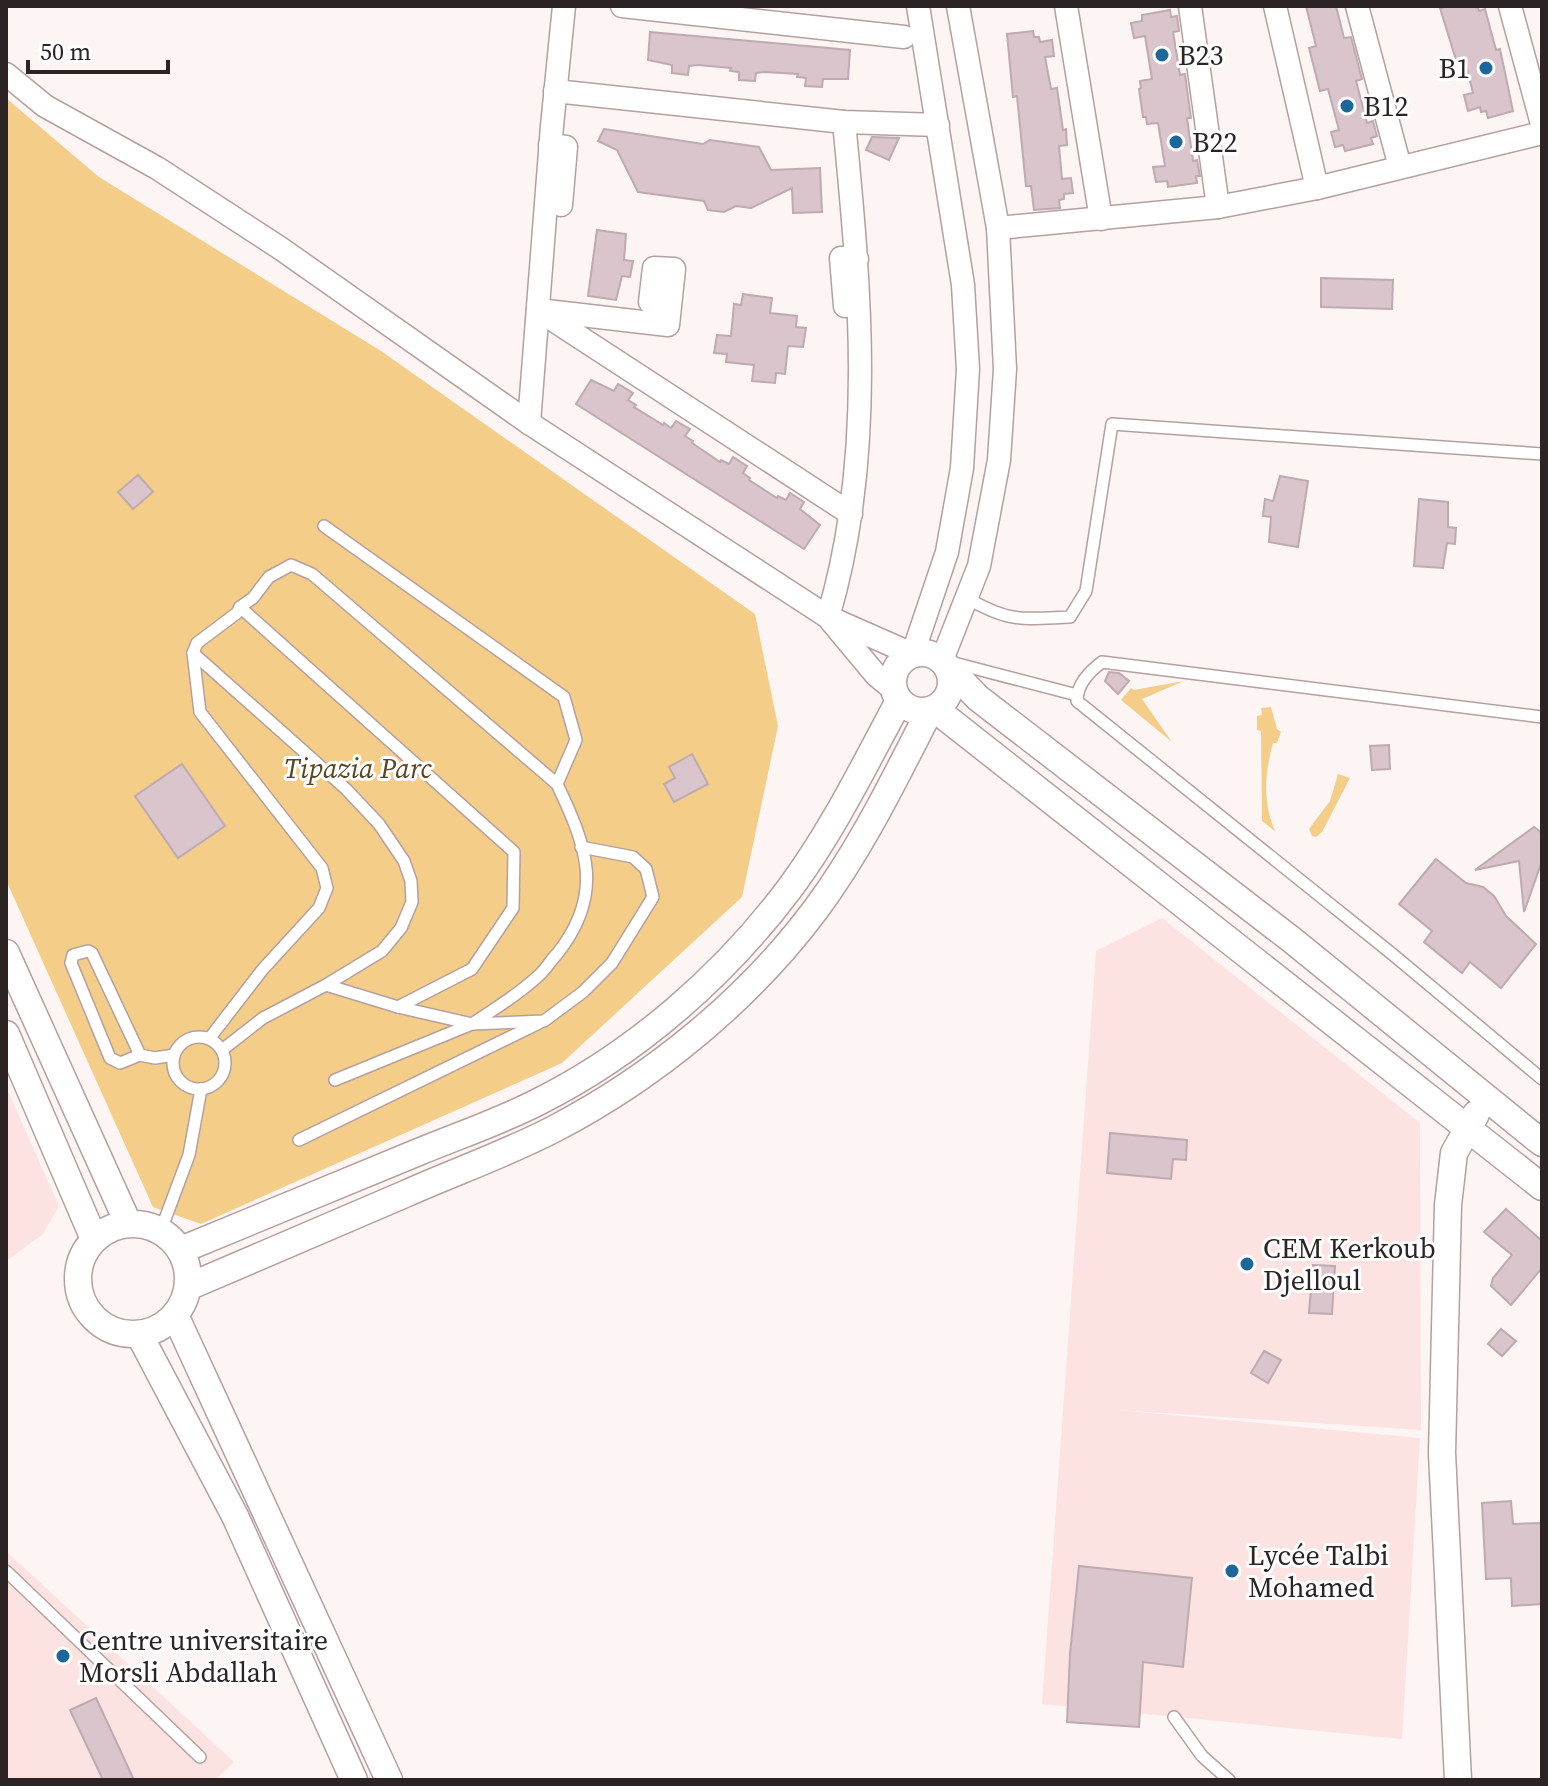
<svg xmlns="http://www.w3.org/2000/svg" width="1548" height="1786" font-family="'Source Serif 4',serif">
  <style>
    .built { fill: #fce3e1 }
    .green { fill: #f4cd89 }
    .building { fill: #d9c5cb; stroke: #beaab0; stroke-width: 2 }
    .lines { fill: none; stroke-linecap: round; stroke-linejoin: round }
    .service-casing { stroke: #b4a09e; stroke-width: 14 }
    .minor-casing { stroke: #b4a09e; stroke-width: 25 }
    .tertiary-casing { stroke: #b4a09e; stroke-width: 29 }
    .service { stroke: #fff; stroke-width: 11 }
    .minor { stroke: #fff; stroke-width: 22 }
    .tertiary { stroke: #fff; stroke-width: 26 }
    .poi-dot { fill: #1c679a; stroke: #fff; stroke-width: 3 }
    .labels { text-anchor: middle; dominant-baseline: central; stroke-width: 6; stroke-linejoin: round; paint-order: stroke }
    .poi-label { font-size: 28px; fill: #2c2424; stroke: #fff; text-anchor: start }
    .park-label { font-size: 28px; font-style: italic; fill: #5a4623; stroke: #fff }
  </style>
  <rect width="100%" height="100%" fill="#fdf4f4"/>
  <g class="built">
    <polygon points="1162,918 1420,1123 1421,1430 1117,1410 1420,1438 1402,1739 1042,1704 1096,951"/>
    <polygon points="6,1087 59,1206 43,1234 6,1261"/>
    <polygon points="6,1551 234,1762 215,1780 6,1780"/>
  </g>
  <g class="green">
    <polygon points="6,98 99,177 381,351 755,614 778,726 742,897 562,1063 201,1224 153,1207 6,880"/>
    <polygon points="1184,681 1142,699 1172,742 1121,700 1131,688 1134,690"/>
    <path d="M1271 707 1277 729 1281 732 1277 743H1273C1265 773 1262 801 1275 831L1262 821 1261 731 1257 730V716L1262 715 1261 708Z"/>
    <polygon points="1338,774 1350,778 1322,832 1316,837 1312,836 1309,829 1330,801"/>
  </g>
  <g class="building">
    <polygon points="1306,6 1336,6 1344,38 1351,37 1362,79 1356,81 1367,123 1373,121 1377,136 1371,138 1373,144 1345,151 1343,145 1335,147 1331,132 1339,130 1328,89 1320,91 1309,48 1316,46"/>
    <polygon points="1449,6 1477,6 1479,11 1485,9 1496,50 1500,49 1513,111 1488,118 1486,111 1481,112 1480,107 1468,111 1464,95 1473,93 1465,61 1457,63 1440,8"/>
    <polygon points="1170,10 1171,17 1177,16 1179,31 1173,32 1180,75 1185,74 1191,118 1187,118 1193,161 1197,160 1200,176 1196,176 1197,183 1168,187 1167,181 1156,182 1153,167 1165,166 1158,123 1147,124 1146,117 1143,117 1139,89 1141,88 1140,81 1152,79 1145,36 1134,38 1131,23 1142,21 1142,15"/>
    <polygon points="1033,31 1034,37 1039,37 1040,42 1052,40 1054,56 1045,57 1051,89 1057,88 1063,130 1066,129 1067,145 1059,146 1062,179 1071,178 1073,193 1064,194 1064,199 1059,200 1060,208 1034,210 1031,186 1026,186 1017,96 1013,97 1007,34"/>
    <polygon points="650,32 850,50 848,79 823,79 822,87 805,86 806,78 797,77 798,74 765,72 756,73 755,81 739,80 739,72 730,71 731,68 698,65 689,66 688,75 672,73 672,65 648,60"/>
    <polygon points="604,129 703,144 710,140 759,147 771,170 820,168 822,212 793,213 792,188 751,208 736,206 724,212 708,210 704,201 638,192 617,150 598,141"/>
    <polygon points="872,137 899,138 889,160 866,150"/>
    <polygon points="597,230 626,234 624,260 633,261 630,277 622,276 616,300 588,296"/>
    <polygon points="1321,278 1393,280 1392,309 1321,307"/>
    <polygon points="743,294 772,298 770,313 797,316 796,327 806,328 803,347 788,346 785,374 776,373 775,383 752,381 754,365 726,362 727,354 714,353 717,335 731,336 734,304 741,305"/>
    <polygon points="591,380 614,391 618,384 633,393 628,400 636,405 634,407 663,425 664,423 671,428 676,421 690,429 685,436 693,441 692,443 720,462 721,460 729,464 733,457 747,466 743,473 750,478 749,480 777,498 778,496 786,500 790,493 804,502 800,509 820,525 804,549 576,404"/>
    <polygon points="138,475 153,492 133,509 118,492"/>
    <polygon points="1280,476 1308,481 1298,547 1269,542 1271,517 1263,516 1265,499 1273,501"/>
    <polygon points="1419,499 1448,502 1448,527 1456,528 1455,544 1447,543 1443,568 1414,566"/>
    <polygon points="1109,672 1119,673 1129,681 1118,694 1105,681"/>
    <polygon points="1389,745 1390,769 1372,770 1370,746"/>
    <polygon points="692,754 708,784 674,802 664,784 675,778 669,767"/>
    <polygon points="182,764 225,826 178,858 135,796"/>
    <polygon points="1534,827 1542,833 1542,861 1524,912 1519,861 1475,870"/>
    <polygon points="1436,859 1466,883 1483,887 1494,896 1506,916 1536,944 1501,988 1470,962 1462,973 1424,942 1432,931 1399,904"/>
    <polygon points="1110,1133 1187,1140 1186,1160 1173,1159 1171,1179 1107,1173"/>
    <polygon points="1506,1209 1542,1241 1542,1268 1511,1305 1491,1286 1493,1278 1512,1255 1484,1232"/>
    <polygon points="1313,1265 1335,1266 1332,1314 1309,1313"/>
    <polygon points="1501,1329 1516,1341 1502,1356 1488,1344"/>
    <polygon points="1264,1351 1281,1360 1268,1383 1251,1373"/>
    <polygon points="1511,1501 1513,1524 1541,1523 1542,1604 1512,1606 1511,1578 1486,1579 1482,1503"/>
    <polygon points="1079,1566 1192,1578 1183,1667 1143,1662 1139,1727 1067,1722 1070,1654"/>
    <polygon points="96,1698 134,1780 103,1780 70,1710"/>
  </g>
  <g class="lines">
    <g class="service-casing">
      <g id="service">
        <polyline points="324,526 564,697 576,740 557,784"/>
        <path d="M965 597C1010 623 1021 619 1070 617L1086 591 1112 424 1542 454"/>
        <polyline points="240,607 514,852 513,908 472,969 398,1007"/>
        <polyline points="193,653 346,789 379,824 404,861 411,881 412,902 401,928 382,951 326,985 263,1018 222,1050"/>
        <polyline points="954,663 1077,695"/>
        <path d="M1542 717 1102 662C1089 672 1077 684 1077 701L1391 953 1542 1079"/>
        <circle cx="199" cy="1063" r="26"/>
        <path d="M209 1039 263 969 319 908 327 888 322 868 200 712 193 653 197 643 237 613 240 607 253 598 269 577 291 565 312 574 557 784C587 847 605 894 557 954 550 961 545 971 537 977 518 995 494 1009 472 1024L398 1007 326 985"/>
        <polyline points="140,1055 120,1063 110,1058 71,963 73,955 88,951 92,953 140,1055 155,1058 174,1055"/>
        <polyline points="335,1080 472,1024 544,1021 583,992 612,963 653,897 646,869 633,857 581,847"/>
        <polyline points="299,1140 539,1023"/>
        <polyline points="161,1230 189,1155 201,1089"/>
        <polyline points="6,1571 200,1757"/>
        <polyline points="1174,1717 1202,1756 1229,1780"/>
      </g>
    </g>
    <g class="minor-casing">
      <g id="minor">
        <polyline points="622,6 904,37"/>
        <polyline points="1066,6 1101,219"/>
        <polyline points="1190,6 1218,207"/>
        <polyline points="1275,6 1317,188"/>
        <polyline points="1357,6 1400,167"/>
        <polyline points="1510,6 1542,124"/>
        <polyline points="6,74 45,106 157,168 280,248 529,423 828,617 912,654"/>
        <polyline points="555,91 844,122 938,125"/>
        <polyline points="550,145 566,147 561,205"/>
        <polyline points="998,228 1218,207 1317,188 1542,133"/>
        <polyline points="670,304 650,302 654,268 674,269 668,325 538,310 851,514"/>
        <polyline points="845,306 841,258 857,259"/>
        <polyline points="529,423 552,126 564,6"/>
        <path d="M828 617C876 456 860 286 844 122"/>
        <polyline points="831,621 876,675 893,689"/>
        <polyline points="913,653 947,552 962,468 968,369 963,285 918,6"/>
        <polyline points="942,660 979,566 999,460 1005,369 998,228 958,6"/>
      </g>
    </g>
    <g class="tertiary-casing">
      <g id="tertiary">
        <circle cx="922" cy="682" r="29"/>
        <polyline points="948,667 978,698 1292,940 1542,1143"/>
        <polyline points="935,709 1542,1187"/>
        <polyline points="6,953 128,1223"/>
        <polyline points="6,1034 94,1239"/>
        <circle cx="133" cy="1279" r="55"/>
        <path d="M181 1250C261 1217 341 1184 421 1151 460 1135 501 1121 538 1102 636 1053 725 975 790 888 833 830 865 764 899 701"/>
        <path d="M188 1287C260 1256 332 1225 405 1194 454 1172 506 1154 554 1129 654 1077 749 999 816 909 862 847 895 778 930 710"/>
        <polyline points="175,1315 389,1780"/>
        <polyline points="139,1334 235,1516 354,1780"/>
        <polyline points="1458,1780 1442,1453 1448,1205 1454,1153 1476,1114"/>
      </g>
    </g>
    <use href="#service" class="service"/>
    <use href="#minor" class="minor"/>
    <use href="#tertiary" class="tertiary"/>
  </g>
  <g class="poi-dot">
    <circle cx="1162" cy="55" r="8"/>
    <circle cx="1486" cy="68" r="8"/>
    <circle cx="1347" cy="106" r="8"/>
    <circle cx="1176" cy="142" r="8"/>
    <circle cx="1247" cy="1264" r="8"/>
    <circle cx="1232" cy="1571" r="8"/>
    <circle cx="63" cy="1656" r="8"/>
  </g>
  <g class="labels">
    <g class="poi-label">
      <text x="1178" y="55">B23</text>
      <text x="1470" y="68" text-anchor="end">B1</text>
      <text x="1363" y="106">B12</text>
      <text x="1192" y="142">B22</text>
      <text x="1263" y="1248">CEM Kerkoub<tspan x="1263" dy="32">Djelloul</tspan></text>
      <text x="1248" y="1555">Lycée Talbi<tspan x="1248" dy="32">Mohamed</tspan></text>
      <text x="79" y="1640">Centre universitaire<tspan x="79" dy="32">Morsli Abdallah</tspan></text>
    </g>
    <g class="park-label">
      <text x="358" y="768">Tipazia Parc</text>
    </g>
  </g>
  <rect width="1548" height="1786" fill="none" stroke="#2c2424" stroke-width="16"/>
  <path d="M28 60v12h140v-12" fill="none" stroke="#2c2424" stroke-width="4"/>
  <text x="40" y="60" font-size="24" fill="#2c2424" stroke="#ffffff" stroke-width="6" paint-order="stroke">50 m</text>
</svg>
